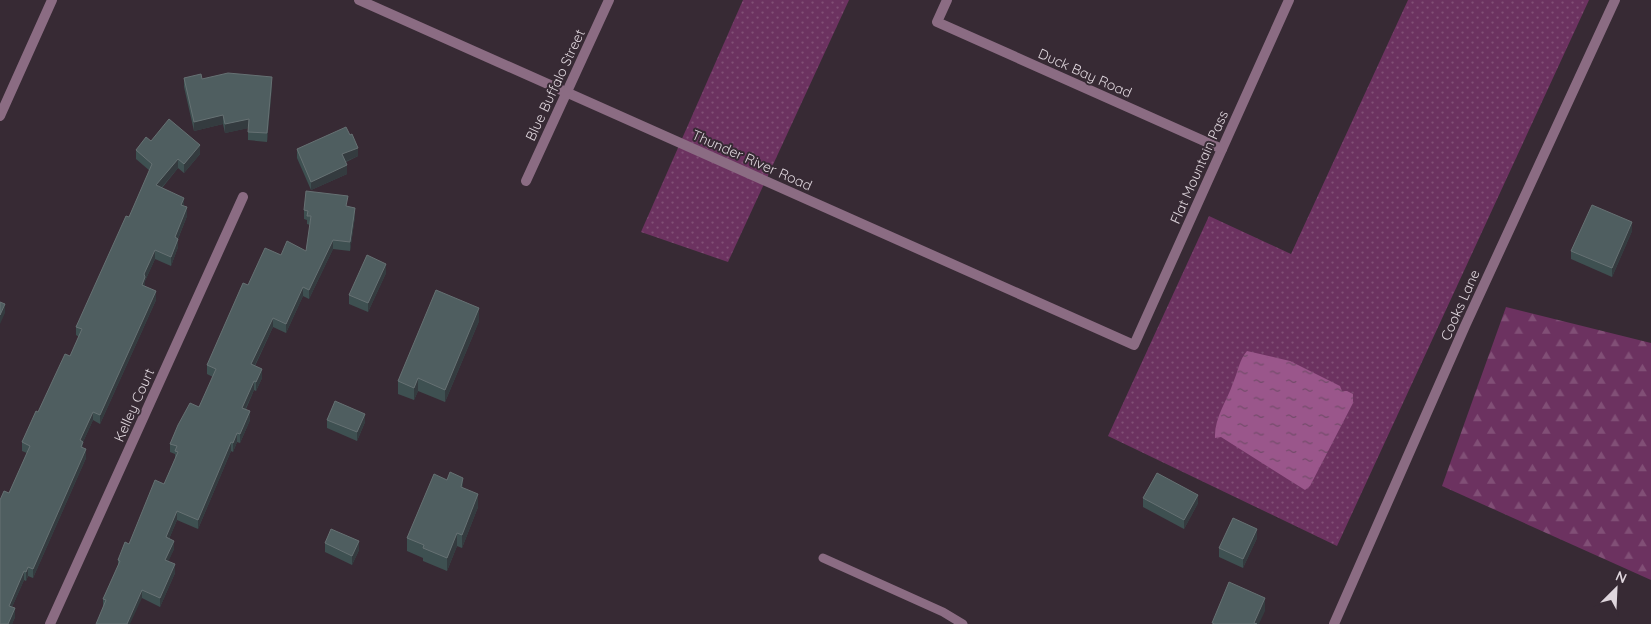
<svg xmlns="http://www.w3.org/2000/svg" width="1651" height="624" font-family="Quicksand,sans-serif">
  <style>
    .grass { fill: url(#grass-dots) }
    .forest { fill: url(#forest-firs) }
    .water { fill: url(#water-ripples) }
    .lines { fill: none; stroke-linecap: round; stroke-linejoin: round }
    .service { stroke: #8b6c83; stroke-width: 9 }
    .minor { stroke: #8b6c83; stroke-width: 10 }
    .tertiary { stroke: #8b6c83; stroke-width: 10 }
    .wall { fill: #3e5051 }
    .shaded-wall { fill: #343b3f }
    .building { fill: #4f5e60; stroke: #667173 }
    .labels { text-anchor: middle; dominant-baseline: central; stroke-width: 4; stroke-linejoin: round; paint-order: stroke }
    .street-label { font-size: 14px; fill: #dfd6dd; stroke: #372a34 }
  </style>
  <defs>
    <pattern id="grass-dots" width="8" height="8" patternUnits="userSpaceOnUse" patternTransform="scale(1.25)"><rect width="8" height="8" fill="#6c3260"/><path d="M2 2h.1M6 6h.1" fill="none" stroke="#814f76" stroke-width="1.8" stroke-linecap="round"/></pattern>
    <pattern id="forest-firs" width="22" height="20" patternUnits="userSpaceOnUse" patternTransform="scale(1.25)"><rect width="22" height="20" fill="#6c3260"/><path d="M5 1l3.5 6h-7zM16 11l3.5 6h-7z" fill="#814f76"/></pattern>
    <pattern id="water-ripples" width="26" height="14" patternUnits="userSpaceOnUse" patternTransform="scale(1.25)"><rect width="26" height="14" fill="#9a568b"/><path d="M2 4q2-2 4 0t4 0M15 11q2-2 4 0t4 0" fill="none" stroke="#734c6a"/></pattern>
  </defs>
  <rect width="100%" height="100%" fill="#372a34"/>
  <g class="grass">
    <polygon points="743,0 849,0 728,262 641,232"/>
    <polygon points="1408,0 1589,0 1337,546 1108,436 1209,216 1291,254"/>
  </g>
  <polygon class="forest" points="1506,307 1651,343 1651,580 1442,486"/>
  <path class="water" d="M1247 351 1290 361 1340 386 1342 391H1347L1353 394V403L1310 486 1305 490 1221 437 1215 438C1214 418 1227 401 1233 383 1238 372 1239 360 1247 351Z"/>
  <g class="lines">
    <polyline class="service" points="823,558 943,612 963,624"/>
    <g class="minor">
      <polyline points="359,0 1134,345 1289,0"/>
      <polyline points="947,0 937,22 1222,149"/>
      <polyline points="0,116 52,0"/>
      <polyline points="526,181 609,0"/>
      <polyline points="50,624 243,197"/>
    </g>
    <polyline class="tertiary" points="1334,624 1465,326 1615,0"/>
  </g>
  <g class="wall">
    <polygon points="184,78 272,86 267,142 248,140 248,128 225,133 223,124 194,131 184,87"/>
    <polygon points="151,141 200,154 184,173 178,168 162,188 184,206 187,216 178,239 178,247 171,266 155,259 145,281 145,286 156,300 100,424 93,420 83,442 83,448 86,458 33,578 28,576 26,581 24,580 12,607 15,617 12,624 0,624 9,493 27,453 22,451 22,442 70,356 79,337 76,335 76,327 129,217 150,171 136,159 136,150"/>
    <polygon points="297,149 358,156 346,162 347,174 311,190 297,158"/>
    <polygon points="347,207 355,216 350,251 333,249 309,299 303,296 286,333 273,327 255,366 262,378 256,391 254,390 246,409 250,420 240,443 237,442 233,452 231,451 198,529 177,520 169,539 174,549 168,561 175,573 160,607 142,598 103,607 103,599 118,567 118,560 129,544 164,484 175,459 175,454 170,452 170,444 199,407 213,377 207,374 207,365 248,285 281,255 306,251 310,225 307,224 307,220 304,219 304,210"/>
    <polygon points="1632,231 1612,277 1571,259 1571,251"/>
    <polygon points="386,273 368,312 349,304 349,295"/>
    <polygon points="479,321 445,402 418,391 414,400 398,394 398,381"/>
    <polygon points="327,420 365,422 357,441 327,428"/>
    <polygon points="463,488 478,507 462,548 457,546 447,571 423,561 423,558 407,551 407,538"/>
    <polygon points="1143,498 1198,503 1184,529 1143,507"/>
    <polygon points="1257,538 1243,568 1219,557 1219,548"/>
    <polygon points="325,543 359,550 352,565 325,552"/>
  </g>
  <g class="shaded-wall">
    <polygon points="272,77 272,86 267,142 267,133"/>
    <polygon points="223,115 223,124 194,131 194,122"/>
    <polygon points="249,119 249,128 225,133 225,124"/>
    <polygon points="200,145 200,154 184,173 184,164"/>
    <polygon points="358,148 358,156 342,163 342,154"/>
    <polygon points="178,159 178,168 156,194 156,185"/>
    <polygon points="347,165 347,174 311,190 311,182"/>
    <polygon points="184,198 184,206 181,205"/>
    <polygon points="187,207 187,216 175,246 175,237"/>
    <polygon points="355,208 355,216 350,251 350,242"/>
    <polygon points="1632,222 1632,231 1612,277 1612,268"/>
    <polygon points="178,239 178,247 171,266 171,257"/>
    <polygon points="333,240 333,249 309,299 309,290"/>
    <polygon points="155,250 155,259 145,281 145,286 142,294 142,285 144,274"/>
    <polygon points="386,264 386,273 368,312 368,303"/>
    <polygon points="303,287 303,296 286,333 286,324"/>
    <polygon points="156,291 156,300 100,424 100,415"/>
    <polygon points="5,304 5,313 0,324 0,315"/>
    <polygon points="479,308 479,321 445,402 445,390"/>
    <polygon points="273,318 273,327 251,373 251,364"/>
    <polygon points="262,369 262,378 256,391 256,382"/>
    <polygon points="418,378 418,391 414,400 414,388"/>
    <polygon points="254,381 254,390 242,416 242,408"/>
    <polygon points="250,411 250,420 240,443 240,434"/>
    <polygon points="93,412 93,420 83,442 83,450 81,456 80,440"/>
    <polygon points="365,414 365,422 357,441 357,432"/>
    <polygon points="237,433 237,442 233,452 233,443"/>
    <polygon points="231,442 231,451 198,529 198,520"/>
    <polygon points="86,449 86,458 33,578 33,569"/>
    <polygon points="463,478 463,491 461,487"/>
    <polygon points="478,494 478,507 462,548 462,535"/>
    <polygon points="1198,495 1198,503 1184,529 1184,520"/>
    <polygon points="177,511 177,520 166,546 166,537"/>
    <polygon points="1257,529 1257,538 1243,568 1243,559"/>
    <polygon points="457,533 457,546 447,571 447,558"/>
    <polygon points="174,541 174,549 165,569 165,560"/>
    <polygon points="359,541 359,550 352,565 352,556"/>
    <polygon points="175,564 175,573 160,607 160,598"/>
    <polygon points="28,567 28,576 26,581 26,572"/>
    <polygon points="24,571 24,580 9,614 9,606"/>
    <polygon points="142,590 142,598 130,624 127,624"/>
    <polygon points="1265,598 1265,611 1259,624 1254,624"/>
    <polygon points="15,608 15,617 12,624 8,624"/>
  </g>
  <g class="building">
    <polygon points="228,73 272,77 267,133 248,132 249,119 225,124 223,115 194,122 184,78 201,74 202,79"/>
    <polygon points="169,119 200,145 184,164 178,159 156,185 184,198 181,205 187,207 175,237 178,239 171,257 155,250 144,274 145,277 142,285 156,291 100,415 93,412 80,440 83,442 81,447 86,449 33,569 28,567 26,572 24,571 9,606 15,608 8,624 0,624 0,500 4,491 9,493 30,446 22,442 36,411 38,412 65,354 70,356 82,329 76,327 126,216 129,217 152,164 136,150 146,137 151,141"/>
    <polygon points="346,127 350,135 352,134 358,148 342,154 347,165 311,182 297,149"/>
    <polygon points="306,191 348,196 346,206 355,208 350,242 333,240 309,290 303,287 286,324 273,318 251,364 262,369 256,382 254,381 242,408 250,411 240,434 237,433 233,443 231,442 198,520 177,511 166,537 174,541 165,560 175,564 160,598 142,590 127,624 96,624 106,600 103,599 120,561 118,560 125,542 129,544 155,480 164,484 178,452 175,451 177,446 170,444 178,425 190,403 199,407 216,369 207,365 243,283 248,285 265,248 281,255 287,241 306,251 311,216 307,216 308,211 304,210"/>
    <polygon points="1592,205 1632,222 1612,268 1571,251"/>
    <polygon points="367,255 386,264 368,303 349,295"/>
    <polygon points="436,290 479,308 445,390 418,378 414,388 398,381"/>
    <polygon points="0,302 5,304 0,315"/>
    <polygon points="335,401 365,414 357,432 327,420"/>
    <polygon points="450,472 463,478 461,487 478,494 462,535 457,533 447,558 423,548 424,545 407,538 434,474 447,480"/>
    <polygon points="1157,473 1198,495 1184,520 1143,498"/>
    <polygon points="1233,518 1257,529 1243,559 1219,548"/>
    <polygon points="331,529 359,541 352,556 325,543"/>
    <polygon points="1229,582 1265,598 1254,623 1257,624 1215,624 1212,623"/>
  </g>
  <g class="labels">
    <g class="street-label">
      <text transform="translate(1085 73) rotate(24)">Duck Bay Road</text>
      <text transform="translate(555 85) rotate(-65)">Blue Buffalo Street</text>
      <text transform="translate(752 160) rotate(24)">Thunder River Road</text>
      <text transform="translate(1199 167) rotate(-66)">Flat Mountain Pass</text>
      <text transform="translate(1460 305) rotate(-66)">Cooks Lane</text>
      <text transform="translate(134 405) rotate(-66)">Kelley Court</text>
    </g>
  </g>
  <g transform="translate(1616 589) rotate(24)" stroke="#372a34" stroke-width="4" paint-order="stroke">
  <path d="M0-4L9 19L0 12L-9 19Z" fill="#dfd6dd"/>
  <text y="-8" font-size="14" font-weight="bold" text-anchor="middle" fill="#dfd6dd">N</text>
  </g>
</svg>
